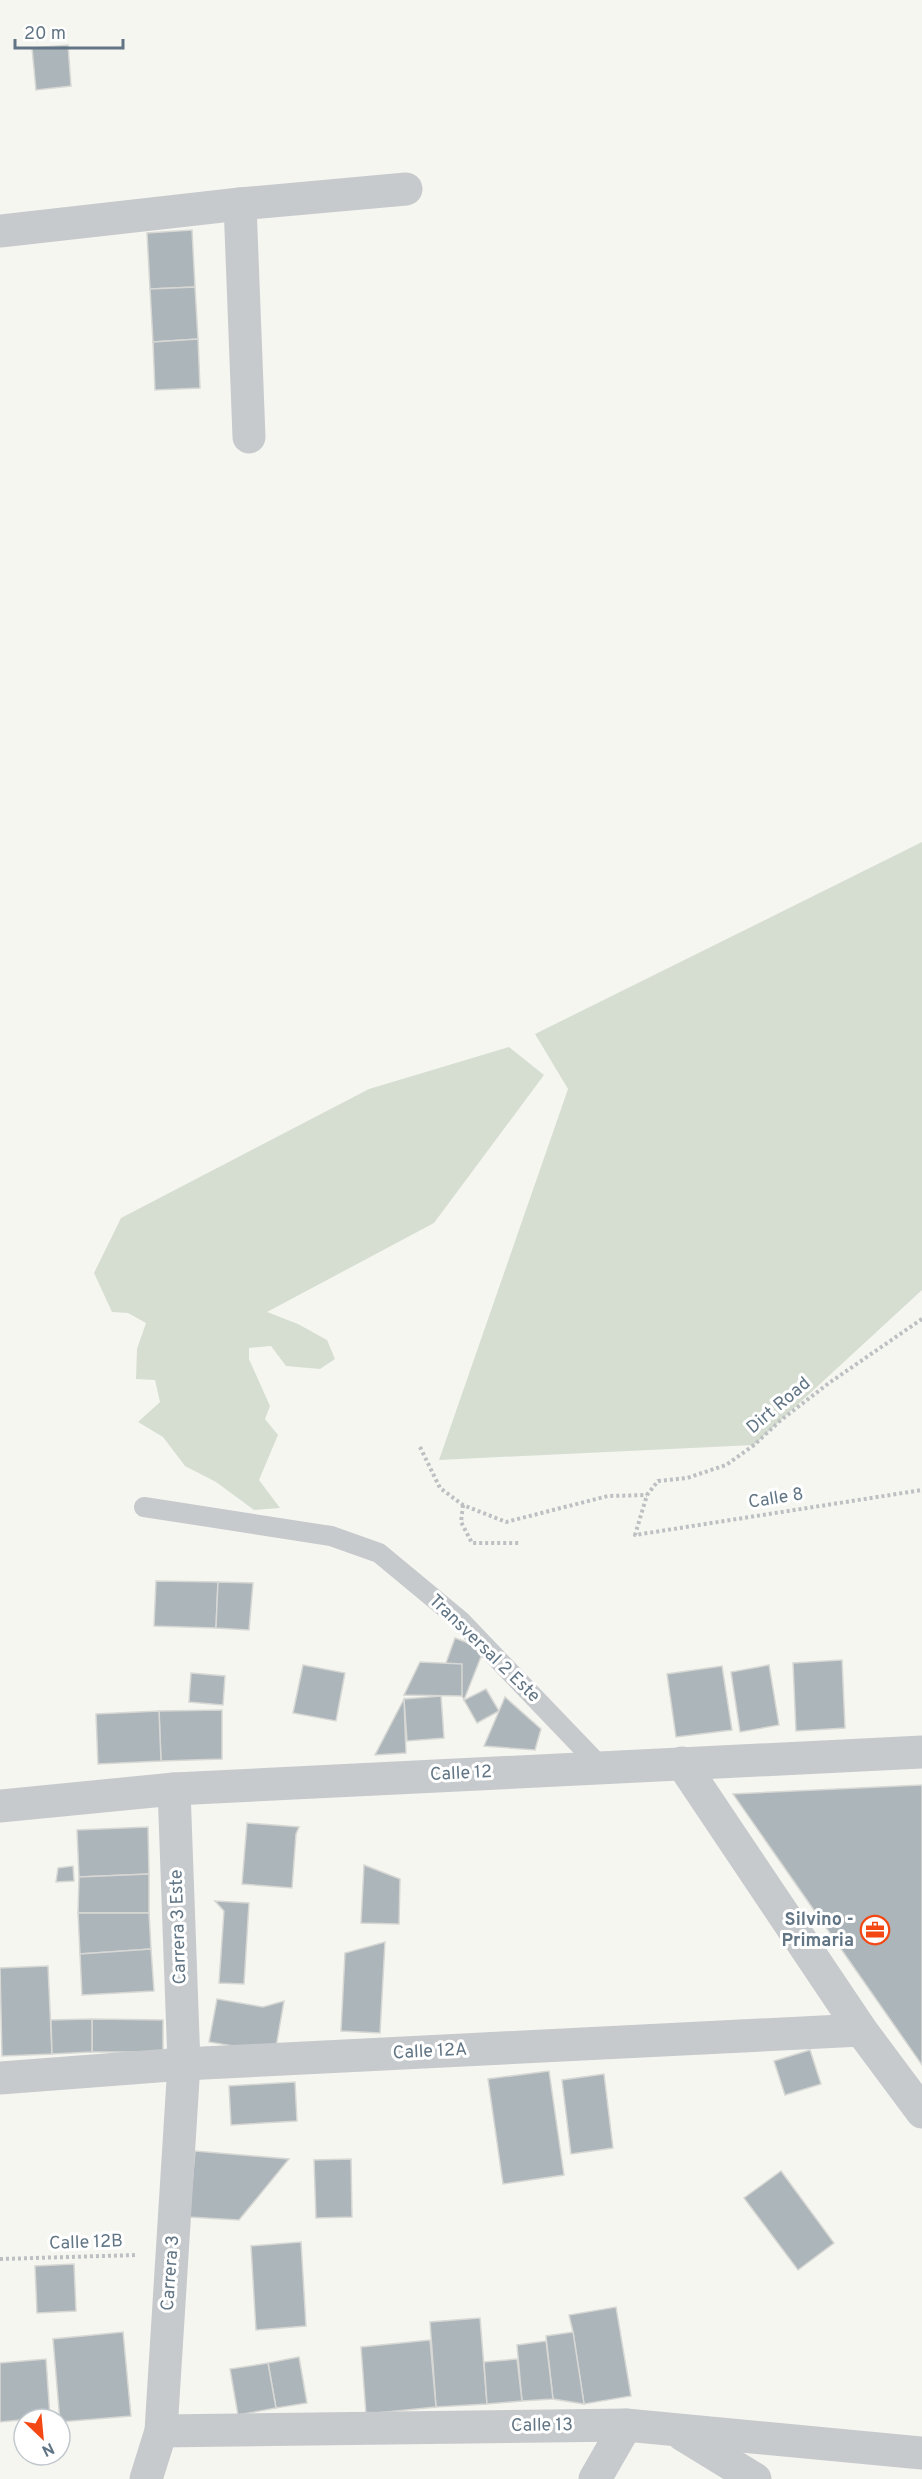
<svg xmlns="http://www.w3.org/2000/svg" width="922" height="2479" font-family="Overpass,sans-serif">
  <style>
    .green { fill: #d6ded2 }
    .building { fill: #acb5ba; stroke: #d7d7d4; stroke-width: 1.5 }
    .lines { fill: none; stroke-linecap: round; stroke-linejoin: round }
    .path { stroke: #bdc0c2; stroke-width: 4; stroke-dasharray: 3 3; stroke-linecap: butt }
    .service { stroke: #c7cacd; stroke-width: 20 }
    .minor { stroke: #c7cacd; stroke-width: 33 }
    .labels { text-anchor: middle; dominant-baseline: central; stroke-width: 6; stroke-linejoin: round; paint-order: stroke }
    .street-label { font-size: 18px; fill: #617585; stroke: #fff }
    .poi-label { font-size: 18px; font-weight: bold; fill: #617585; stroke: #fff; text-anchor: end }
  </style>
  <rect width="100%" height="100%" fill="#f6f6f1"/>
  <g class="green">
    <polygon points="922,842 922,1290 754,1445 439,1460 568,1089 535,1034"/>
    <polygon points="509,1047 544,1075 434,1223 267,1312 298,1324 327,1340 335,1359 320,1369 286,1366 271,1346 249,1348 249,1359 270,1406 265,1419 278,1435 259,1480 280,1508 254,1510 216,1482 185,1466 163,1437 138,1422 160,1402 155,1380 136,1379 137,1349 146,1323 128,1313 112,1312 94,1273 121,1218 369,1089"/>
  </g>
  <g class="building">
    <polygon points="68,45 71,86 36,90 32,48"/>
    <polygon points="192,230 195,287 150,289 147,233"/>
    <polygon points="195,287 198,339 153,342 150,289"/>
    <polygon points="198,339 200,388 155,390 153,342"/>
    <polygon points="156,1581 218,1582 216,1628 154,1626"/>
    <polygon points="218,1582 253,1583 249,1630 216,1628"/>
    <polygon points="455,1638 484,1649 464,1700 446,1663"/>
    <polygon points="842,1660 845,1728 796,1731 793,1663"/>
    <polygon points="420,1662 462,1664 462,1696 404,1695"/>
    <polygon points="303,1665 345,1673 336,1721 293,1713"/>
    <polygon points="769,1665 779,1725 740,1732 731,1672"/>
    <polygon points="722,1666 732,1730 676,1737 667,1674"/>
    <polygon points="191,1673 225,1676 223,1705 189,1702"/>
    <polygon points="486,1689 499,1711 477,1723 464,1700"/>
    <polygon points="441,1696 444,1738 407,1741 404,1699"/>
    <polygon points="505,1697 541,1729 535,1750 484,1746"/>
    <polygon points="404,1699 406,1753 375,1755"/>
    <polygon points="222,1710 222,1759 161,1761 159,1711"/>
    <polygon points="159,1711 161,1761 98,1764 96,1714"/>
    <polygon points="922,1785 922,2065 733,1794"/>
    <polygon points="247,1823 299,1827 296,1834 292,1888 242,1884"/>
    <polygon points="148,1827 149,1874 79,1877 77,1830"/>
    <polygon points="364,1865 400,1879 399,1924 361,1923"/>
    <polygon points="73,1866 74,1881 56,1882 58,1868"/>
    <polygon points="149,1874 149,1913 78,1913 79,1877"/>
    <polygon points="215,1901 249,1903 244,1984 219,1983 224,1911"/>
    <polygon points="78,1913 149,1913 151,1949 80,1954"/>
    <polygon points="385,1942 380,2033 341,2031 345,1953"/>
    <polygon points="151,1949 154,1991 82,1995 80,1954"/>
    <polygon points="48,1966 52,2054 2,2056 0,1968"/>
    <polygon points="217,1999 263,2007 284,2001 275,2053 209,2042"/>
    <polygon points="92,2019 163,2020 163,2052 92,2052"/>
    <polygon points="92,2019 92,2052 52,2054 51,2020"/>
    <polygon points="810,2050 821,2084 785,2095 774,2061"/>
    <polygon points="549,2071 564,2175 503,2184 488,2079"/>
    <polygon points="604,2074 613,2148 571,2154 562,2080"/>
    <polygon points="295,2082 297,2121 231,2125 229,2086"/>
    <polygon points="195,2151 289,2159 239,2220 189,2217"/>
    <polygon points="351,2159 352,2217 316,2218 314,2160"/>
    <polygon points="781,2171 834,2243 798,2270 744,2198"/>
    <polygon points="301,2242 306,2326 256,2330 251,2246"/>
    <polygon points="74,2264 76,2311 37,2313 35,2266"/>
    <polygon points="616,2307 631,2396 584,2404 573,2332 569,2315"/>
    <polygon points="480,2318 487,2404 436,2407 430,2322"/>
    <polygon points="123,2332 131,2416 60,2422 53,2339"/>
    <polygon points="573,2332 584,2404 553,2399 546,2336"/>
    <polygon points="430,2340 436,2407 366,2414 361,2347"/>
    <polygon points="546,2341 553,2399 522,2401 517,2345"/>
    <polygon points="299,2357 307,2403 276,2408 268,2363"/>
    <polygon points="46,2359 50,2417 0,2422 0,2363"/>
    <polygon points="517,2359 522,2401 487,2404 484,2362"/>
    <polygon points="268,2363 276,2408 238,2415 230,2369"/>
  </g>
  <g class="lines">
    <g class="path">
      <polyline points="922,1319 829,1383 781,1420 754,1445 726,1465 687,1478 658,1481 647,1495 635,1535 922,1490"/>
      <polyline points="420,1447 440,1488 463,1505 506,1522 608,1496 647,1495"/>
      <polyline points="463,1505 461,1522 472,1543 519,1543"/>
      <polyline points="0,2259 137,2255"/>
    </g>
    <polyline class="service" points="144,1507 331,1536 379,1553 461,1621 601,1767"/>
    <g class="minor">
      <polyline points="240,204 249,437"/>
      <polyline points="0,231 240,204 406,189"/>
      <polyline points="682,1763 861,2030 922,2112"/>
      <polyline points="0,1806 174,1789 922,1752"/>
      <polyline points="0,2078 184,2064 861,2030"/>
      <polyline points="161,2431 626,2425 922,2453"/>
      <polyline points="683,2435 755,2479"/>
      <polyline points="146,2479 161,2431 184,2064 174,1789"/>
      <polyline points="595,2479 626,2425"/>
    </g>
  </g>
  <defs>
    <g id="office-ring" transform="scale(1.5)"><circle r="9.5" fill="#fff" stroke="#f34814" stroke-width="1.5"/><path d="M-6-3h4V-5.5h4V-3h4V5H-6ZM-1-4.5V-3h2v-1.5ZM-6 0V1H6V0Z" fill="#f34814"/></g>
  </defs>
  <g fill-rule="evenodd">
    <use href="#office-ring" x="875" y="1930"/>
  </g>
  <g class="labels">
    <g class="street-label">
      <text transform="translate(779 1406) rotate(-40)">Dirt Road</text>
      <text transform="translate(776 1499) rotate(-9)">Calle 8</text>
      <text transform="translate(484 1649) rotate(44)">Transversal 2 Este</text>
      <text transform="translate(461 1774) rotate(-3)">Calle 12</text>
      <text transform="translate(179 1927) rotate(-92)">Carrera 3 Este</text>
      <text transform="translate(430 2052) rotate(-3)">Calle 12A</text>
      <text transform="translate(86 2243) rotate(-2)">Calle 12B</text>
      <text transform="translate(171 2273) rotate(-86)">Carrera 3</text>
      <text transform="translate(542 2426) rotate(-1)">Calle 13</text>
    </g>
    <g class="poi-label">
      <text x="854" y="1920">Silvino -<tspan x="854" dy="21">Primaria</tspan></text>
    </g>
  </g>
  <g transform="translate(42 2437) rotate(154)"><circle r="28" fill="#ffffff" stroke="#c0c8ce" stroke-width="1.5"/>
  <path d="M0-4.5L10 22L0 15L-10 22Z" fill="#f34814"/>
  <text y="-9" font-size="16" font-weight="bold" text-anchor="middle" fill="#617585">N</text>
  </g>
  <path d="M15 39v9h108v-9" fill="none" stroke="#617585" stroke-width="3"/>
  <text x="24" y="39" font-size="18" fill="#617585" stroke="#ffffff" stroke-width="4.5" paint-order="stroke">20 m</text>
</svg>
